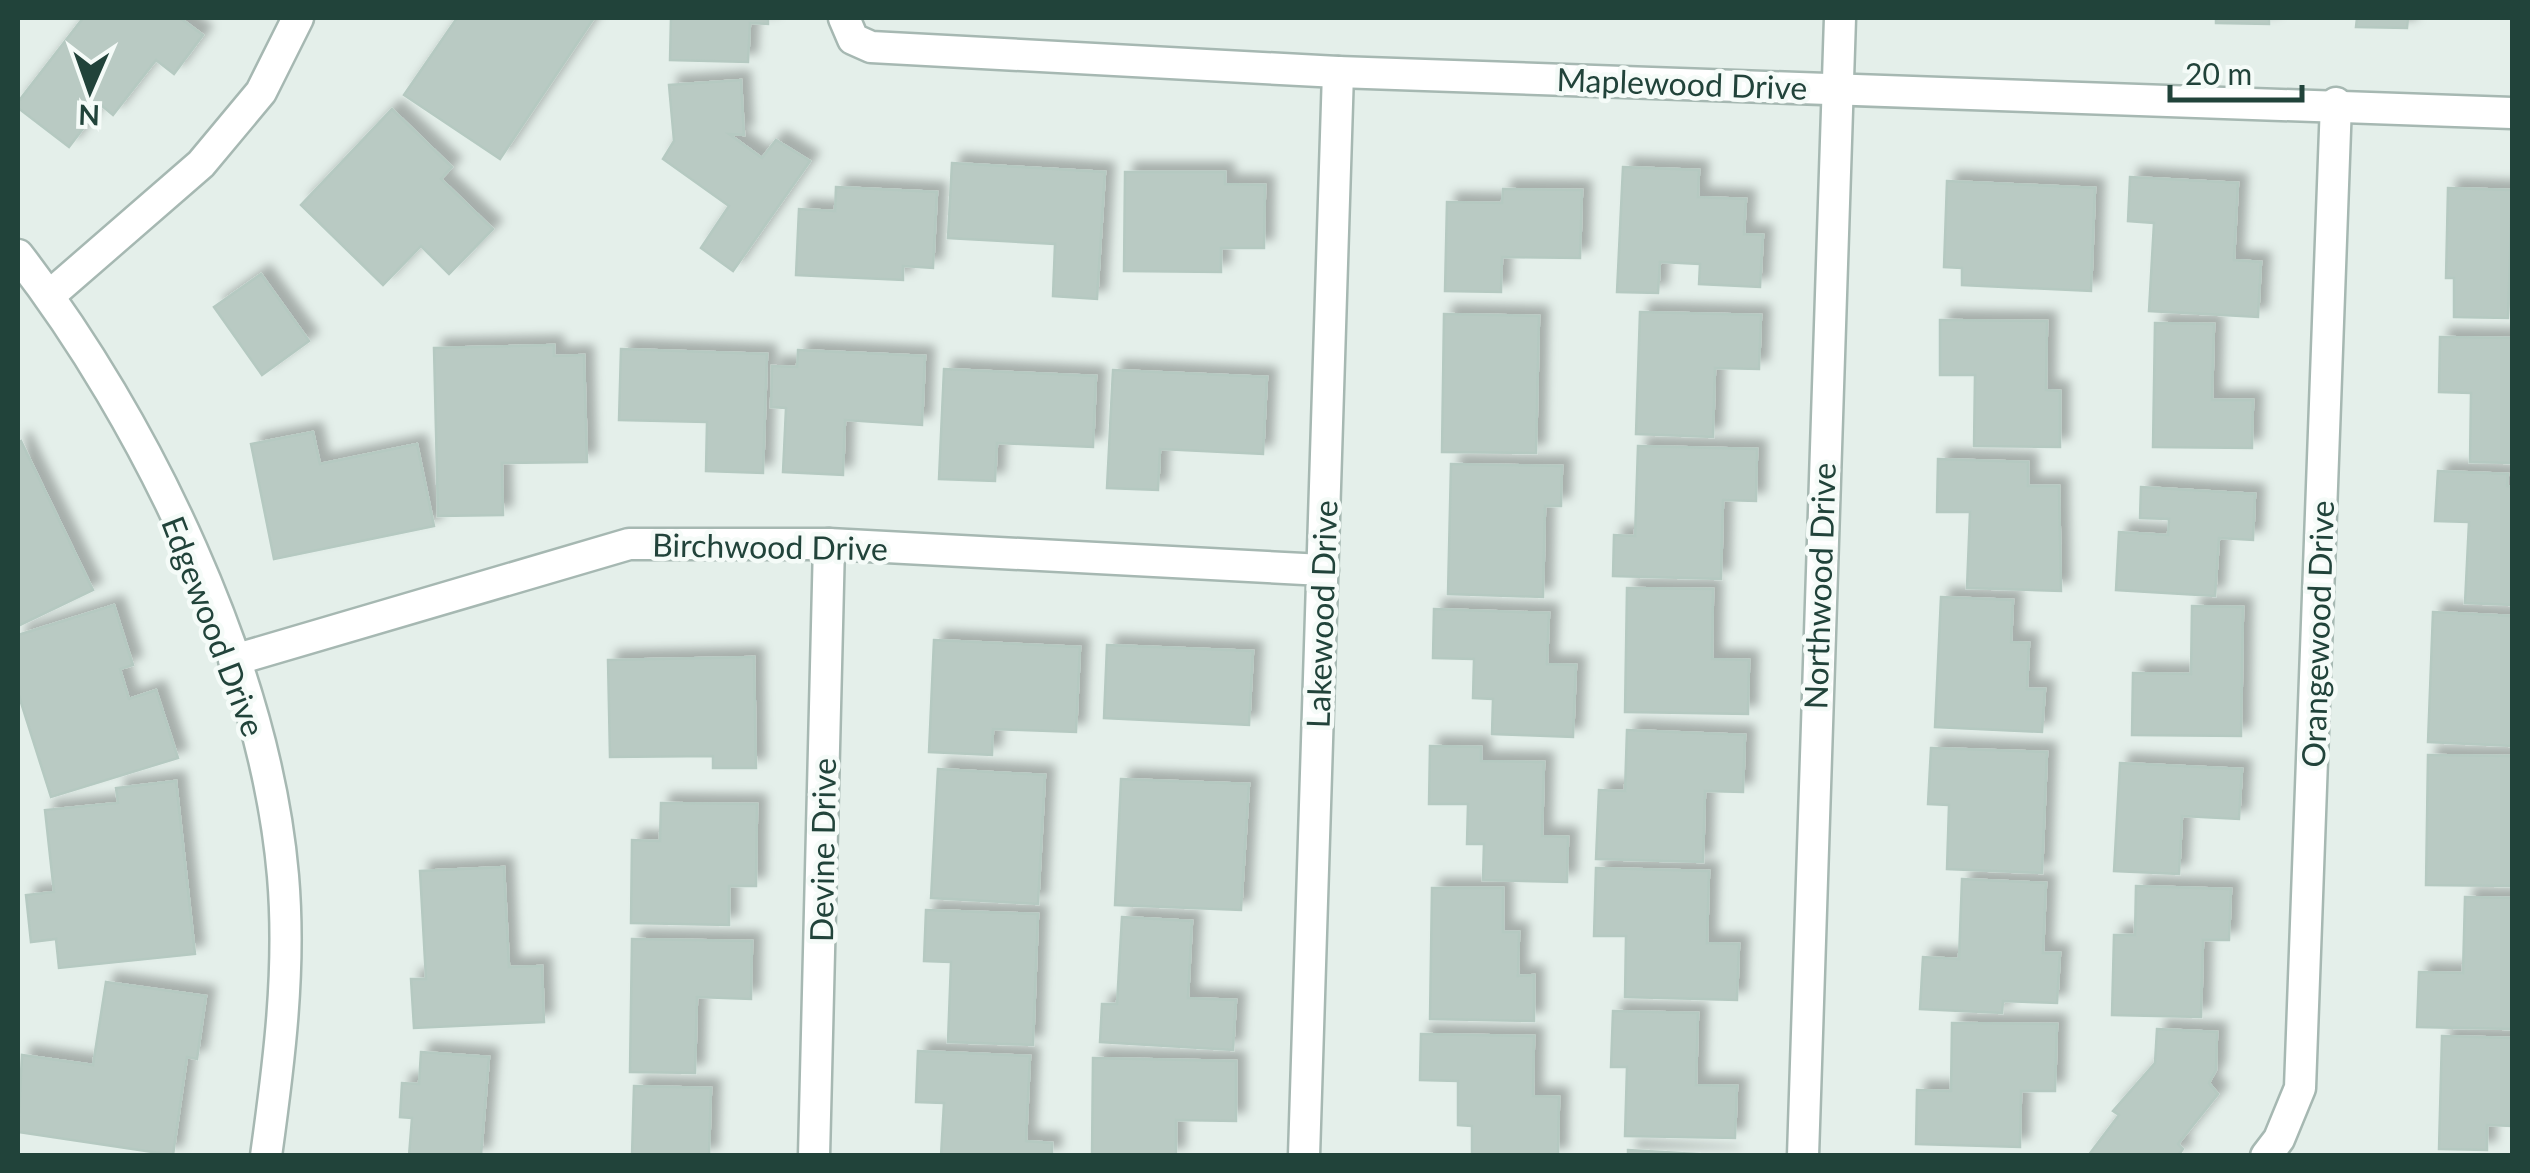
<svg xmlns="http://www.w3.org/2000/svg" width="2530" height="1173" font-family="Lato,sans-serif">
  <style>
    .building { fill: #b9cac3; stroke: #b5c9c1; stroke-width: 2.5; filter: url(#shadow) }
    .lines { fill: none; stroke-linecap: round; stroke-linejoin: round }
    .street-casing { stroke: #a6b8b2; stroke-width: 35 }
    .street { stroke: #fff; stroke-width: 30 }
    .labels { text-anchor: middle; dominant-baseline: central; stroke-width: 9; stroke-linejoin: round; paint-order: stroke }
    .street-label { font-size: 32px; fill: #21433a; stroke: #f5fbf8 }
  </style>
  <defs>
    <filter id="shadow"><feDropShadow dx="9" dy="-9" stdDeviation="5" flood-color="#0004"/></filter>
  </defs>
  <rect width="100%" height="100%" fill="#e4efea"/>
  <g class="building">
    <polygon points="83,18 180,18 203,35 174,74 156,60 113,115 101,105 69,147 18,108 18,102"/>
    <polygon points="457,18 594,18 500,159 404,95"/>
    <polygon points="671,18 768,18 768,24 750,23 748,62 670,60"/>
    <polygon points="2216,18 2269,18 2269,24 2216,23"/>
    <polygon points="2357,18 2408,18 2407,28 2356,27"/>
    <polygon points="741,80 744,135 729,134 762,158 776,140 810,161 733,271 701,248 729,206 663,159 674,141 669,85"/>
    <polygon points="392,109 452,167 441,179 493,229 449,274 421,246 383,285 301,205"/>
    <polygon points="952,163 1105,172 1097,299 1053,296 1055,244 948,238"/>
    <polygon points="1623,167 1699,170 1698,197 1746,199 1744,234 1763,235 1760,287 1699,284 1700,264 1660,262 1658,293 1617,292"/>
    <polygon points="1125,172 1225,172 1225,184 1265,185 1264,248 1221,248 1221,272 1124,271"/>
    <polygon points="2130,177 2238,183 2234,260 2261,262 2258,317 2149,311 2154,223 2128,221"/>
    <polygon points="1947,181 2095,188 2091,291 1962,285 1962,268 1944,267"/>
    <polygon points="836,187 937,192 933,268 903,266 903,280 796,275 799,209 835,211"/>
    <polygon points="2448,188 2512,190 2508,318 2454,317 2454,278 2446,278"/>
    <polygon points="1503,189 1582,190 1580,258 1502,257 1501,292 1445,291 1447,202 1502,203"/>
    <polygon points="261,274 309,341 262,375 214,307"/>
    <polygon points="1640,312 1761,315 1759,369 1715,368 1713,437 1636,434"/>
    <polygon points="1444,314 1539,316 1536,453 1442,452"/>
    <polygon points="1940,320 2047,321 2046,390 2060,391 2060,447 1974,446 1975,375 1940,375"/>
    <polygon points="2155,323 2214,324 2212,400 2253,400 2252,448 2153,447"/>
    <polygon points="2440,337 2512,338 2512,463 2470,462 2471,393 2439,392"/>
    <polygon points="554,345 554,356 584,355 587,462 502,463 503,515 438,516 434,348"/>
    <polygon points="621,349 767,354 763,473 706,471 707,422 619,420"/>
    <polygon points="798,350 925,356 922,425 845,420 843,475 783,472 786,408 771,407 772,366 797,367"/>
    <polygon points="944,369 1096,376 1093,447 997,443 995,481 939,479"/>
    <polygon points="1113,370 1267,377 1263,454 1160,449 1158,490 1107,488"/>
    <polygon points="313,432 320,464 417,444 434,526 274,559 251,444"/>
    <polygon points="21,441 93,590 18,626 18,443"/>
    <polygon points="1638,446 1757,449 1756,501 1723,500 1721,579 1613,576 1614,535 1635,536"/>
    <polygon points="1938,459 2028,462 2028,486 2059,486 2061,591 1967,588 1970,512 1937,512"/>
    <polygon points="1451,464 1562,466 1561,506 1545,506 1543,597 1448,594"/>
    <polygon points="2438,471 2508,474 2507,486 2512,487 2512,605 2465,603 2469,522 2435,521"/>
    <polygon points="2141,487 2255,494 2253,540 2219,538 2215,596 2116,590 2119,532 2168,535 2169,519 2140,518"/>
    <polygon points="1627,588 1713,589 1712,659 1749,660 1748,714 1625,712"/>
    <polygon points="1941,597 2013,600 2011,642 2029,643 2027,689 2045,689 2042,732 1935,727"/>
    <polygon points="114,605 133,665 120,669 129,699 156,690 178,758 51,797 18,693 18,635"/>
    <polygon points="2192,606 2243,607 2241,736 2132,735 2133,673 2191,674"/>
    <polygon points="1434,609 1549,613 1547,664 1576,665 1573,737 1492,734 1493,699 1473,698 1474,659 1433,658"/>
    <polygon points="2433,612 2512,616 2512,746 2428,742"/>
    <polygon points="934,640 1080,647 1076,732 993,729 992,755 929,752"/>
    <polygon points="1107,645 1253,651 1249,725 1104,718"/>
    <polygon points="754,657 756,768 713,768 713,756 610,757 608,660"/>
    <polygon points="1627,730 1745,735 1743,792 1705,791 1703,862 1596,859 1599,790 1625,791"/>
    <polygon points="1430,746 1481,747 1481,761 1544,762 1542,836 1568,837 1567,882 1483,880 1484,844 1467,844 1468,804 1429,804"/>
    <polygon points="1931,748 2047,752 2042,873 1947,869 1949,805 1928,804"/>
    <polygon points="2428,755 2512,756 2512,886 2426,885"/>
    <polygon points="2120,763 2242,769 2239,819 2182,816 2179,874 2114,871"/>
    <polygon points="938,769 1045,775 1038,904 931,898"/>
    <polygon points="1121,779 1249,784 1241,910 1115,905"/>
    <polygon points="176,781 195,954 59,968 56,939 31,942 26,895 54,892 45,810 118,803 116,788"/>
    <polygon points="661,803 757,804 756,886 729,886 729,925 631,923 632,840 660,841"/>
    <polygon points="504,867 509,967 542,966 544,1022 414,1028 411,979 426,979 420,871"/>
    <polygon points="1596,868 1709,871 1707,943 1739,944 1737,1000 1625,997 1626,936 1594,936"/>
    <polygon points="1962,879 2046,883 2043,953 2060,953 2057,1003 2003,1001 2002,1013 1920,1009 1923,957 1959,959"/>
    <polygon points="2136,886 2231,889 2229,940 2203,940 2201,1017 2112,1015 2114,935 2135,935"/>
    <polygon points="1432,888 1503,888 1503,932 1519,932 1518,976 1534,975 1534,1021 1430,1019"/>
    <polygon points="2465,897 2512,898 2512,1029 2417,1027 2419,972 2463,973"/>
    <polygon points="926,910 1038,914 1033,1045 948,1042 951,962 924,961"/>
    <polygon points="1122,917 1192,921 1188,998 1236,1000 1233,1050 1100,1042 1102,1004 1117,1004"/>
    <polygon points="632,939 752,941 751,999 697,997 695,1073 630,1072"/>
    <polygon points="106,982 206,996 197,1059 187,1057 173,1155 18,1132 22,1055 93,1065"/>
    <polygon points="1613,1011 1698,1013 1696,1085 1737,1086 1735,1138 1625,1136 1627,1067 1611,1067"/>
    <polygon points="1952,1023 2057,1024 2055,1091 2021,1091 2020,1147 1916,1144 1917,1090 1951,1091"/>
    <polygon points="2157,1029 2217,1032 2216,1070 2209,1083 2218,1094 2178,1144 2183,1149 2178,1156 2088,1156 2119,1115 2113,1111 2155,1063"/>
    <polygon points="1421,1034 1534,1036 1533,1096 1559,1097 1558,1156 1472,1156 1472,1126 1458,1125 1458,1081 1420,1080"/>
    <polygon points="2442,1036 2512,1038 2512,1126 2487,1125 2487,1150 2439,1149"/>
    <polygon points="918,1051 1030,1056 1026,1141 1052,1143 1052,1156 941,1156 944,1103 916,1102"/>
    <polygon points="421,1052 489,1057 481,1156 409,1156 412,1118 400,1117 402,1083 419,1084"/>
    <polygon points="1093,1058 1236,1061 1236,1121 1176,1120 1176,1156 1092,1156"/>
    <polygon points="634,1086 711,1088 709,1156 632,1156"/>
    <polygon points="1628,1150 1731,1156 1628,1156"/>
  </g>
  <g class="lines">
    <g class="street-casing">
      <g id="street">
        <polyline points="844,18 853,39 871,47 1338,72 2512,113"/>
        <path d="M18 255C146 420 265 667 283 876 291 970 279 1063 266 1156"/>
        <polyline points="49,296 201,164 261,92 298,18"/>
        <polyline points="234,660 629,544 829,544 1323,570"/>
        <polyline points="814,1156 829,544"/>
        <polyline points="1304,1156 1338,72"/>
        <polyline points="1803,1156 1840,18"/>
        <polyline points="2266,1156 2279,1139 2300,1088 2336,103"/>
      </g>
    </g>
    <use href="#street" class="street"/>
  </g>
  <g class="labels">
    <g class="street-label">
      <text transform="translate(1682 83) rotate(2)">Maplewood Drive</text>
      <text transform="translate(770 546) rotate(1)">Birchwood Drive</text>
      <text transform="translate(1819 586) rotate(-88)">Northwood Drive</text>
      <text transform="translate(1321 614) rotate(-88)">Lakewood Drive</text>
      <text transform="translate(214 626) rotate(69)">Edgewood Drive</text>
      <text transform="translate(2317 634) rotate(-88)">Orangewood Drive</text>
      <text transform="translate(822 850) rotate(-89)">Devine Drive</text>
    </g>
  </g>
  <rect width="2530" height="1173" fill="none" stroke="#21433a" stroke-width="40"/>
  <g transform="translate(90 90) rotate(182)" stroke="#f5fbf8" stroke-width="8" paint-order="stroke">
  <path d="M0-8L18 38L0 25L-18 38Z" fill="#21433a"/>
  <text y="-15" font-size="28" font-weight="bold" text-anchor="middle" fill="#21433a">N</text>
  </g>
  <path d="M2170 85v15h132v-15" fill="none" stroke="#21433a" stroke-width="5"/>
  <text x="2185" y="85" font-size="30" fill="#21433a" stroke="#f5fbf8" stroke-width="8" paint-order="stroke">20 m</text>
</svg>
